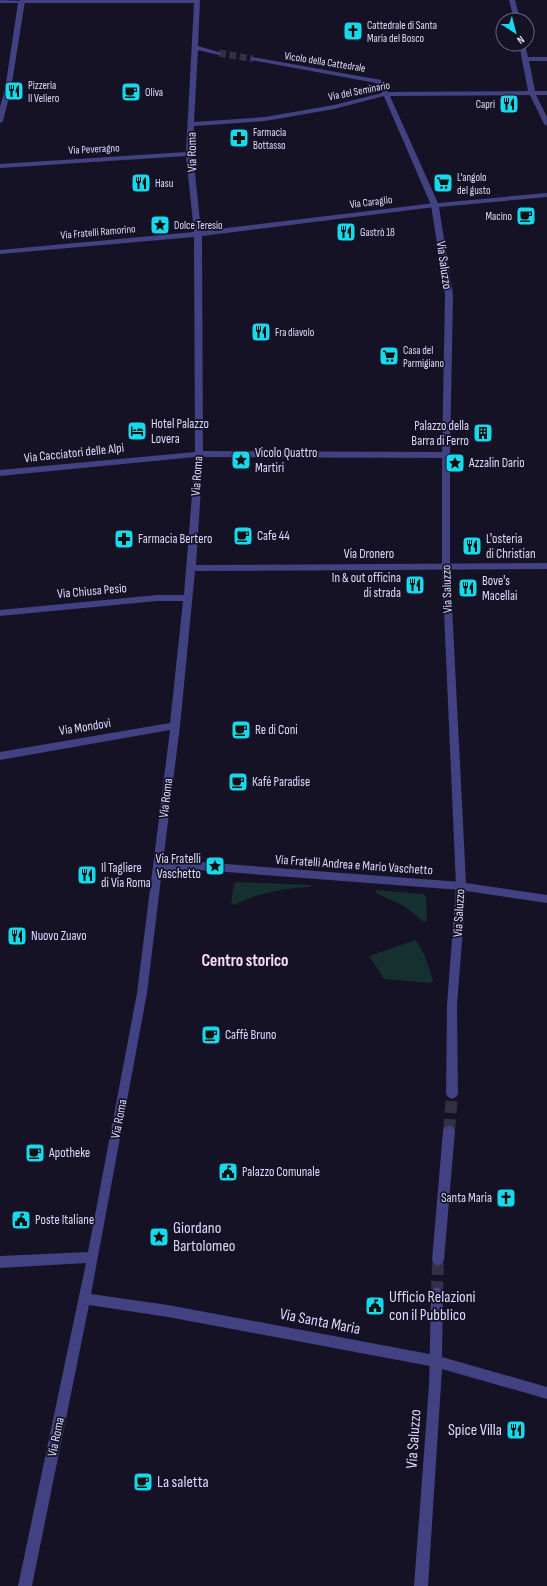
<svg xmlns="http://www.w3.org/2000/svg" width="547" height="1586" font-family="'Sofia Sans Condensed',sans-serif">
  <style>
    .green { fill: #15302e }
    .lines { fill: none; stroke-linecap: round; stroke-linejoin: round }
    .pedestrian-tunnel { stroke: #333046; stroke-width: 7; stroke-dasharray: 7 3.5; stroke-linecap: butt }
    .minor-tunnel { stroke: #333046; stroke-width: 12; stroke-dasharray: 12 6; stroke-linecap: butt }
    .pedestrian { fill: #424181; fill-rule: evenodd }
    .minor { fill: #424181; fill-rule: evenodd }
    .labels { text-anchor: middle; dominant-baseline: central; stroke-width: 3.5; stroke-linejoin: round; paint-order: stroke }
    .far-poi-label { font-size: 11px; fill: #dddafc; stroke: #151226; text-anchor: start }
    .far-street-label { font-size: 11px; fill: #dddafc; stroke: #151226 }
    .street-label { font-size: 13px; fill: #dddafc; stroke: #151226 }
    .poi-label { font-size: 13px; fill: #dddafc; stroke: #151226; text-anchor: start }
    .near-poi-label { font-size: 16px; fill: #dddafc; stroke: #151226; text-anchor: start }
    .near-street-label { font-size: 16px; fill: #dddafc; stroke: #151226 }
    .district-label { font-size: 17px; font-weight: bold; fill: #fcdcf1; stroke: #151226 }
  </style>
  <rect width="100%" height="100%" fill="#151226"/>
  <g class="green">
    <path d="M237 882 311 885V887C284 888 258 893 234 905L231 904 234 884Z"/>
    <polygon points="375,890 423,894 426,896 427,920 424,922 404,906 376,893"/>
    <polygon points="416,940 424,954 433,980 430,983 384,979 369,956"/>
  </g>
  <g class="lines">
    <polyline class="pedestrian-tunnel" points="219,53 253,59"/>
    <g class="minor-tunnel">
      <polyline points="449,1131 452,1094"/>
      <polyline points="437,1293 438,1260"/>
    </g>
    <polygon class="pedestrian" points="20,0 200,0 198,46 222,53 219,55 198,50 194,122 265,117 334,105 382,93 376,83 251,60 251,58 253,57 381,80 389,94 388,95 334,109 265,121 194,126 193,154 201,231 435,203 439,205 435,207 202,236 203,451 446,452 450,455 446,458 203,457 196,565 547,563 547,569 195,571 180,726 163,862 200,862 461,882 465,883 466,886 465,889 461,890 200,870 162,870 147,993 91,1294 168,1305 435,1355 439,1357 441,1361 439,1365 435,1367 168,1317 89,1305 32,1586 18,1586 86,1263 0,1268 0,1256 88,1252 137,993 170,730 0,760 0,752 170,723 183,601 157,601 0,616 0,610 157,595 184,595 195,457 0,476 0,470 195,452 194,237 0,254 0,250 194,232 186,156 0,168 0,164 186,152 194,3 22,3 20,2"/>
    <g class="minor">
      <polygon points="0,0 25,1 11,89 3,121 0,123 0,107 5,89 18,3 0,3"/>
      <polygon points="509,0 515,0 520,20 514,20"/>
      <polygon points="519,44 525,44 528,57 547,57 547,61 529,61 535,91 547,91 547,95 536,95 547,117 547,126 544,124 530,95 390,96 438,203 547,193 547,197 439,207 453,295 450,455 450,566 466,883 547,895 547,903 466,891 457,1005 458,1094 456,1097 452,1099 448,1097 446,1094 447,1005 456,886 442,566 442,455 445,295 431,205 383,94 386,92 528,91"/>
      <polygon points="449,1126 453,1127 455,1131 444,1260 442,1264 438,1266 434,1264 432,1260 443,1131 445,1127"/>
      <polygon points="437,1287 441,1289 443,1293 442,1357 547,1387 547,1399 442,1369 428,1586 414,1586 429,1386 431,1293 433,1289"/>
    </g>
  </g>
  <defs>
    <g id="church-square" transform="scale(1)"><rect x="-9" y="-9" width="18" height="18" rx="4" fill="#16daec" stroke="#151226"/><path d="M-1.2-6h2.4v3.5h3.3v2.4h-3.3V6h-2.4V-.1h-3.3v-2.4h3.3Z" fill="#111"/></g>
    <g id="restaurant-square" transform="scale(1)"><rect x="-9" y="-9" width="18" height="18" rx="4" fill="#16daec" stroke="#151226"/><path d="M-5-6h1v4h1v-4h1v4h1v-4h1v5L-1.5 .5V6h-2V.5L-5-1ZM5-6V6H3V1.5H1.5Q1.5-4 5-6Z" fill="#111"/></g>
    <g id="cafe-square" transform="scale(1)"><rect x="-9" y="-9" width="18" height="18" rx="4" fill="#16daec" stroke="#151226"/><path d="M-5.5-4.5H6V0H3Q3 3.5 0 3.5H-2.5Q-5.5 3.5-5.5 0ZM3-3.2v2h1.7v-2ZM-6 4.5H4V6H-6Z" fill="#111"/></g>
    <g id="pharmacy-square" transform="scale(1)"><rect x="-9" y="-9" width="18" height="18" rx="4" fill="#16daec" stroke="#151226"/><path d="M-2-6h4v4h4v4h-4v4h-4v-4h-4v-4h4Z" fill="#111"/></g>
    <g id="supermarket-square" transform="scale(1)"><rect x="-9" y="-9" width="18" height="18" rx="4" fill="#16daec" stroke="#151226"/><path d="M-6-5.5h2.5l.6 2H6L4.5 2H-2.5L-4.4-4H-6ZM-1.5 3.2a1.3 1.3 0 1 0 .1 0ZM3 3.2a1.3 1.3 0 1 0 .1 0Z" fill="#111"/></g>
    <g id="sight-square" transform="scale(1)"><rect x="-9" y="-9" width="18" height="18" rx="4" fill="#16daec" stroke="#151226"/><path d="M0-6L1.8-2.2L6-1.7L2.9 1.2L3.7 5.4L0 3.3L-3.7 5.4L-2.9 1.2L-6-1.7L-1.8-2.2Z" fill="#111"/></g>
    <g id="hotel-square" transform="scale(1)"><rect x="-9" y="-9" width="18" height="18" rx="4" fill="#16daec" stroke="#151226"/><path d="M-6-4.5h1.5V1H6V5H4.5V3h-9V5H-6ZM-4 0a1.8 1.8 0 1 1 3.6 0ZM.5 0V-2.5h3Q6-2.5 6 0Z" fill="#111"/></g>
    <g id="building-square" transform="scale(1)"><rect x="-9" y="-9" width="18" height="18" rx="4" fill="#16daec" stroke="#151226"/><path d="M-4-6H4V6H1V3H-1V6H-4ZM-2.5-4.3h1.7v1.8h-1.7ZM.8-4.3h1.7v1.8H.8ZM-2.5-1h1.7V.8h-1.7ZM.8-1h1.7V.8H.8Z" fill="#111"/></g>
    <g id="civic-square" transform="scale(1)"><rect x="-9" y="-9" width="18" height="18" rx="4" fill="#16daec" stroke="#151226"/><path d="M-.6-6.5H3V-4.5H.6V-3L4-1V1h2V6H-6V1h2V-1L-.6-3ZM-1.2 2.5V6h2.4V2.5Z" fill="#111"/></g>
  </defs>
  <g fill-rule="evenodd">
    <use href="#church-square" x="353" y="31"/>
    <use href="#restaurant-square" x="14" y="91"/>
    <use href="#cafe-square" x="131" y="92"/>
    <use href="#restaurant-square" x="509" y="104"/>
    <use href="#pharmacy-square" x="239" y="138"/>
    <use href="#restaurant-square" x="141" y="183"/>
    <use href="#supermarket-square" x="443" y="183"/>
    <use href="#cafe-square" x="526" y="216"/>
    <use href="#sight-square" x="160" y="225"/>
    <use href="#restaurant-square" x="346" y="232"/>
    <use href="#restaurant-square" x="261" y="332"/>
    <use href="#supermarket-square" x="389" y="356"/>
    <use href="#hotel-square" x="137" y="431"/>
    <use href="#building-square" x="483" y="433"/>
    <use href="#sight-square" x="241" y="460"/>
    <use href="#sight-square" x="455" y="463"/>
    <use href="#cafe-square" x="243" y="536"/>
    <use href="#pharmacy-square" x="124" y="539"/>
    <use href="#restaurant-square" x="472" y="546"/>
    <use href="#restaurant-square" x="415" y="585"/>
    <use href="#restaurant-square" x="468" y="588"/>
    <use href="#cafe-square" x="241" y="730"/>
    <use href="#cafe-square" x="238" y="782"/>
    <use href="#sight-square" x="215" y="866"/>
    <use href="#restaurant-square" x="87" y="875"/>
    <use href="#restaurant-square" x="17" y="936"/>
    <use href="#cafe-square" x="211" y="1035"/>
    <use href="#cafe-square" x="35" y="1153"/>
    <use href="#civic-square" x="228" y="1172"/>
    <use href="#church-square" x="506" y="1198"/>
    <use href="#civic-square" x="21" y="1220"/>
    <use href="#sight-square" x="159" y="1237"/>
    <use href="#civic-square" x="375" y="1306"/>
    <use href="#restaurant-square" x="516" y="1430"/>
    <use href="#cafe-square" x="143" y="1482"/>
  </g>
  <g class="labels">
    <g class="far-poi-label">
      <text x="367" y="25">Cattedrale di Santa<tspan x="367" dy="13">Maria del Bosco</tspan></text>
      <text x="28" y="85">Pizzeria<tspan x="28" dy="13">Il Veliero</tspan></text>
      <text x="145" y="92">Oliva</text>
      <text x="495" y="104" text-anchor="end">Capri</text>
      <text x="253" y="132">Farmacia<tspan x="253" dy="13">Bottasso</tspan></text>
      <text x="457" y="177">L'angolo<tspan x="457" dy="13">del gusto</tspan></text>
      <text x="155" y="183">Hasu</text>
      <text x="512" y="216" text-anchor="end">Macino</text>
      <text x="174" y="225">Dolce Teresio</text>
      <text x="360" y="232">Gastrò 18</text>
      <text x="275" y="332">Fra diavolo</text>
      <text x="403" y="350">Casa del<tspan x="403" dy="13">Parmigiano</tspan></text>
    </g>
    <g class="far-street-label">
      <text transform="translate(325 62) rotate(9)">Vicolo della Cattedrale</text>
      <text transform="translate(359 91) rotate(-11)">Via del Seminario</text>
      <text transform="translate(94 149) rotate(-3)">Via Peveragno</text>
      <text transform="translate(371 202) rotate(-7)">Via Caraglio</text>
      <text transform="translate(98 232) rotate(-5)">Via Fratelli Ramorino</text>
    </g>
    <g class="street-label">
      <text transform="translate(192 152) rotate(-91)">Via Roma</text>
      <text transform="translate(444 265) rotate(82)">Via Saluzzo</text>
      <text transform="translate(74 453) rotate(-6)">Via Cacciatori delle Alpi</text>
      <text transform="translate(197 476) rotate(-86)">Via Roma</text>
      <text x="369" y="554">Via Dronero</text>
      <text transform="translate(447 589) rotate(-92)">Via Saluzzo</text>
      <text transform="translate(92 591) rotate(-5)">Via Chiusa Pesio</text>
      <text transform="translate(85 727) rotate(-9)">Via Mondovì</text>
      <text transform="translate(166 798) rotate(-83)">Via Roma</text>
      <text transform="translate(354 865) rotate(4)">Via Fratelli Andrea e Mario Vaschetto</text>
      <text transform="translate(459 913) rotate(-87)">Via Saluzzo</text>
      <text transform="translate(119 1119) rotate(-79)">Via Roma</text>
      <text transform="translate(56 1437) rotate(-78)">Via Roma</text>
    </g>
    <g class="poi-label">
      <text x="151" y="424">Hotel Palazzo<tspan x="151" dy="15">Lovera</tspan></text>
      <text x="469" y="426" text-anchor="end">Palazzo della<tspan x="469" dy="15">Barra di Ferro</tspan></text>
      <text x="255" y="453">Vicolo Quattro<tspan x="255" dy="15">Martiri</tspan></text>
      <text x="469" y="463">Azzalin Dario</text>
      <text x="257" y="536">Cafe 44</text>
      <text x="138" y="539">Farmacia Bertero</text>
      <text x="486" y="539">L'osteria<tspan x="486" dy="15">di Christian</tspan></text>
      <text x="401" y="578" text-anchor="end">In &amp; out officina<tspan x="401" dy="15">di strada</tspan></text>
      <text x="482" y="581">Bove's<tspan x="482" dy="15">Macellai</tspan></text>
      <text x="255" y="730">Re di Coni</text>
      <text x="252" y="782">Kafé Paradise</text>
      <text x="201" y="859" text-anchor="end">Via Fratelli<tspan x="201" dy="15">Vaschetto</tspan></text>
      <text x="101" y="868">Il Tagliere<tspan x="101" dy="15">di Via Roma</tspan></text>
      <text x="31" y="936">Nuovo Zuavo</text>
      <text x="225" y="1035">Caffè Bruno</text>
      <text x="49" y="1153">Apotheke</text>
      <text x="242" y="1172">Palazzo Comunale</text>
      <text x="492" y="1198" text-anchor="end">Santa Maria</text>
      <text x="35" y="1220">Poste Italiane</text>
    </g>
    <g class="near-poi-label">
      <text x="173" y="1228">Giordano<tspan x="173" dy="18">Bartolomeo</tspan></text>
      <text x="389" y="1297">Ufficio Relazioni<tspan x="389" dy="18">con il Pubblico</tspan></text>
      <text x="502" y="1430" text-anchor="end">Spice Villa</text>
      <text x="157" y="1482">La saletta</text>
    </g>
    <g class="near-street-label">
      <text transform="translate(320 1322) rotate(11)">Via Santa Maria</text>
      <text transform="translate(414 1439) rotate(-86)">Via Saluzzo</text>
    </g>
    <g class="district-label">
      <text x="245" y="961">Centro storico</text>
    </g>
  </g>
  <g transform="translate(515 32) rotate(144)"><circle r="19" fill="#151226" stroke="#65627c"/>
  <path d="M0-3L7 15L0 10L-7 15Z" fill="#16daec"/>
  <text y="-6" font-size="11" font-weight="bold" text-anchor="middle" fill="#dddafc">N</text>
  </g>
</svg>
